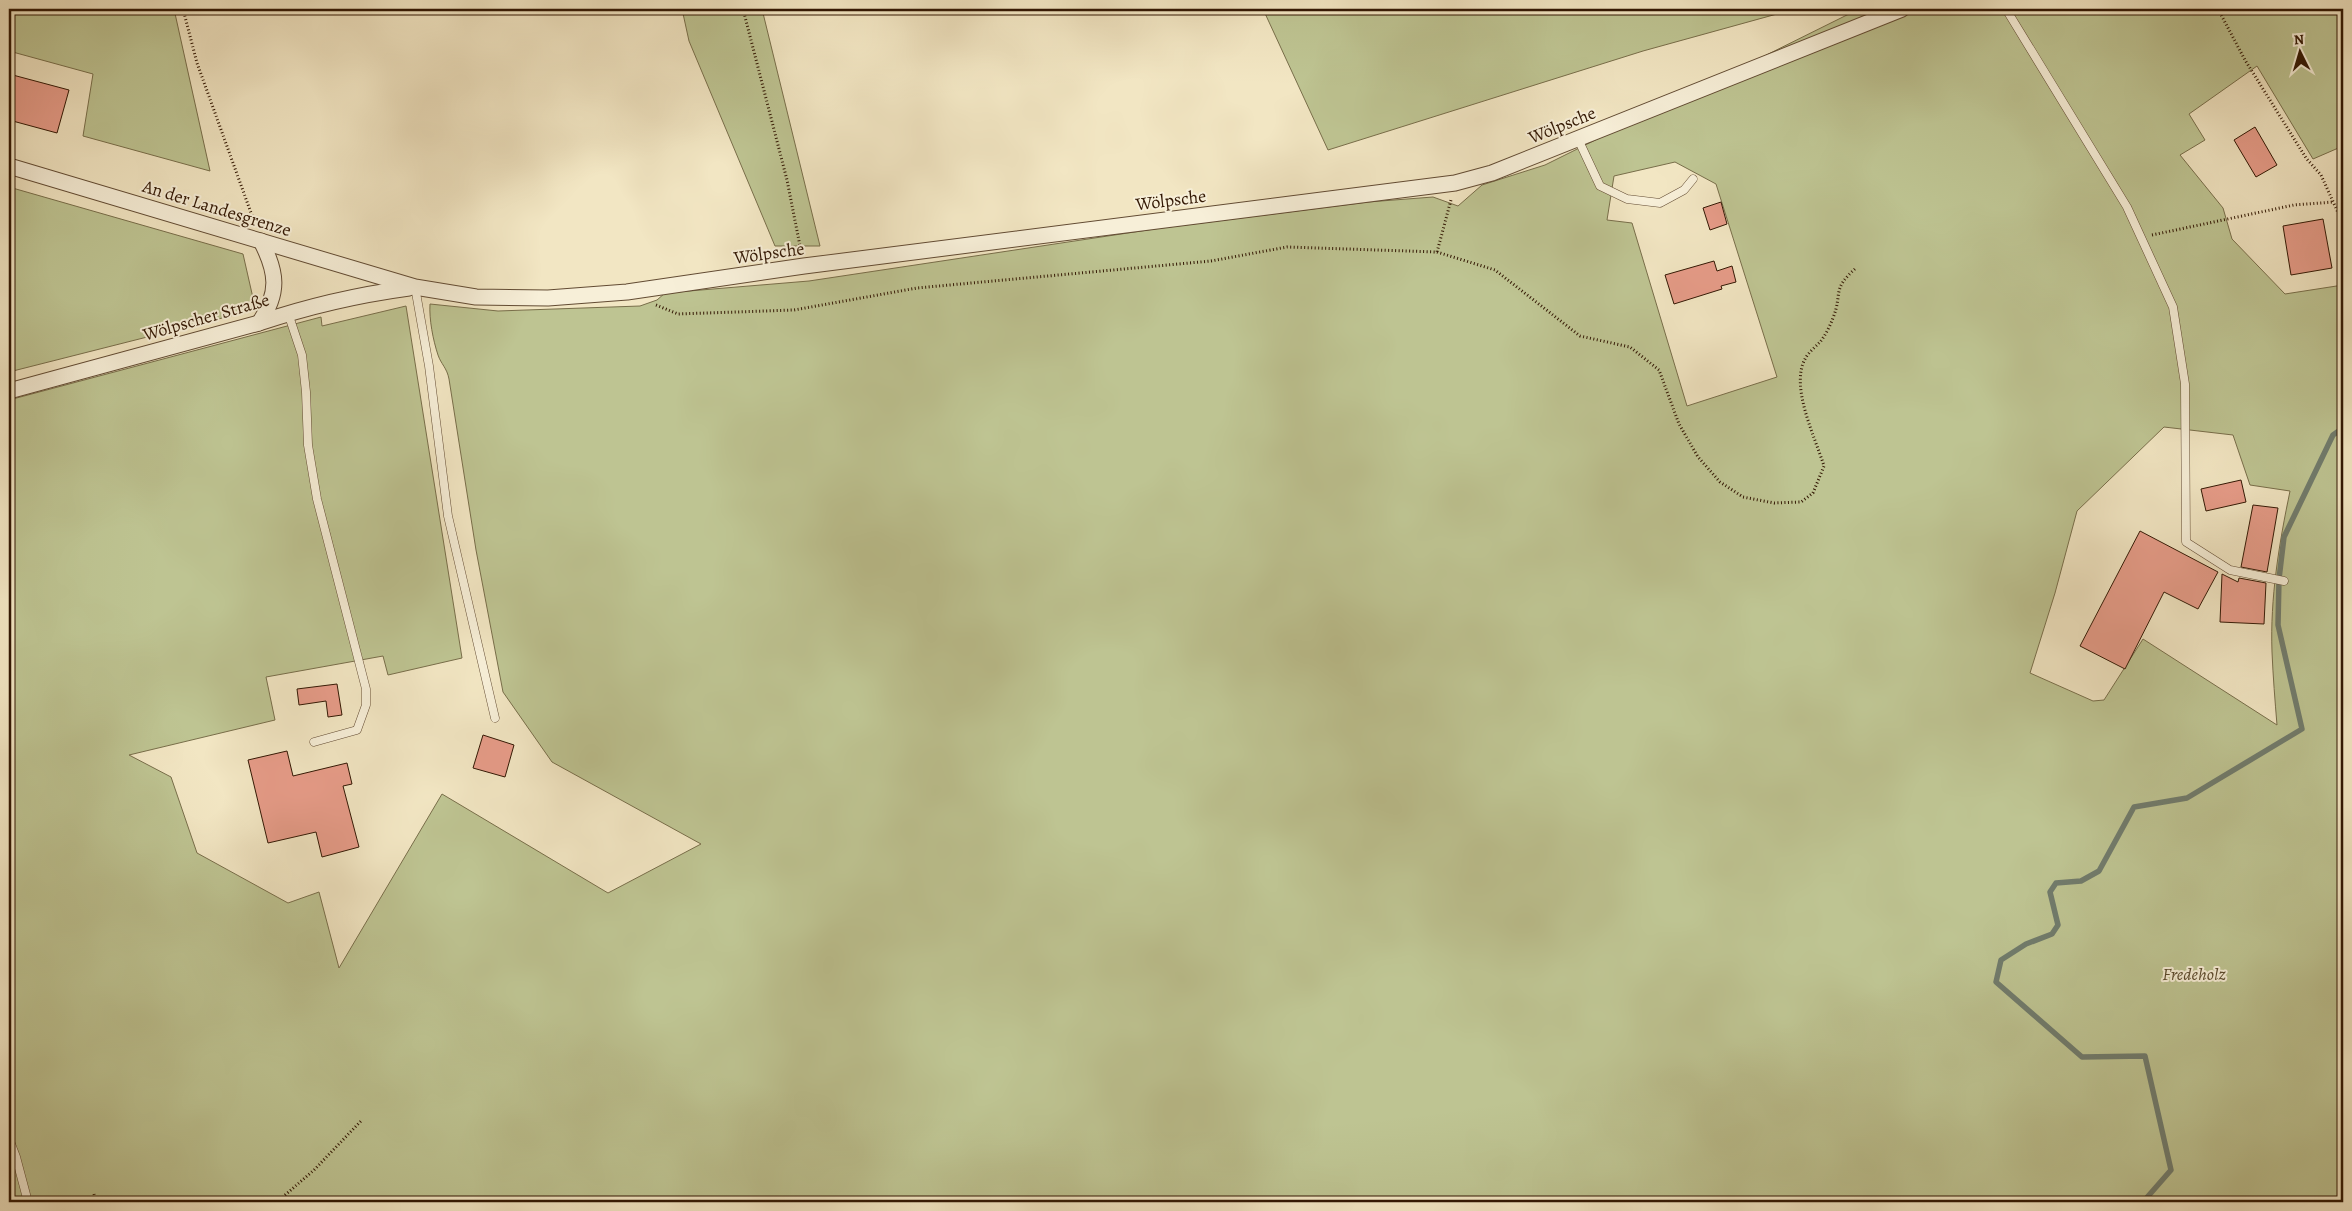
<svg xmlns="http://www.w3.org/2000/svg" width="2352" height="1211" font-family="Alegreya,serif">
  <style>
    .green { fill: #bec492; stroke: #786e4a; fill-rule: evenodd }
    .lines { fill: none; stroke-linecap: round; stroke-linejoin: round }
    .stream { stroke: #717c6d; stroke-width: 5.5 }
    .building { fill: #e79c89; stroke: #321703 }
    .lane-casing { stroke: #624b33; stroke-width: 9 }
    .street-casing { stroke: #624b33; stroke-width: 17 }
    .path { stroke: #321703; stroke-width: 3; stroke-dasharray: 1 2.5; stroke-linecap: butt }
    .lane { stroke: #f7efd8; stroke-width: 8 }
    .street { stroke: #f7efd8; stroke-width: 15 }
    .labels { text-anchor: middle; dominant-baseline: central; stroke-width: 4; stroke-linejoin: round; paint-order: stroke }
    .street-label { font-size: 18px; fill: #321703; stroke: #f7efd8 }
    .park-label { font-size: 18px; font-style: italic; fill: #5c4b2e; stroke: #f7efd8 }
  </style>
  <rect width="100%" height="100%" fill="#f2e6c3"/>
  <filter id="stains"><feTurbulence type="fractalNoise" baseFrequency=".004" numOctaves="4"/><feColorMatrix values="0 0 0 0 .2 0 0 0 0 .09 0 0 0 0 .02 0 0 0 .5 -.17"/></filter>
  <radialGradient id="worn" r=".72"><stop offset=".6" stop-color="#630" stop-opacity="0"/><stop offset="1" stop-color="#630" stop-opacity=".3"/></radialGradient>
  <g class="green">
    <polygon points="9,9 174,9 210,171 83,136 93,74 9,51"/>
    <polygon points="682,9 762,9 820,246 775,246 689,41"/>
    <polygon points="1263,9 1795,9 1643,51 1328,150"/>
    <path d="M1859 9H2343V146L2313 159 2257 66 2189 114 2205 140 2180 155 2223 208 2232 239 2285 294 2343 285V1202H9V400L321 317 322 326 406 306 462 658 388 675 383 656 266 677 275 720 129 755 171 777 197 853 288 903 319 892 339 968 442 794 608 893 701 844 552 762 503 692 476 550 449 379C447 368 441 364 438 355 433 340 429 319 430 304L498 311 640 306 657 300 665 293 809 281 1161 228 1368 202 1433 197 1458 206 1482 185 1545 165ZM1675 162 1716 184 1777 377 1687 406 1632 223 1607 220 1614 176ZM2164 427 2233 435 2250 485 2290 491C2279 544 2270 598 2272 652 2273 676 2275 701 2277 725L2143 639 2104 700 2093 701 2030 673 2055 593 2077 511Z"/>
    <polygon points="9,187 243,254 253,298 238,314 9,372"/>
  </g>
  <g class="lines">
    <polyline class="stream" points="2143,1202 2171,1170 2145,1056 2082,1057 1996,982 2001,960 2026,944 2052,934 2058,925 2050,892 2056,883 2081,881 2099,871 2134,807 2187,798 2302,729 2278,625 2279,579 2284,537 2333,435 2343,428"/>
  </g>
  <g class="building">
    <polygon points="9,74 69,90 57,133 9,120"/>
    <polygon points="2255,127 2277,165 2256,177 2234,140"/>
    <polygon points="1721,202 1727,224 1710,230 1703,208"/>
    <polygon points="2323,219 2332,268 2291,275 2283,226"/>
    <polygon points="1714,261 1717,271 1732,266 1736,282 1721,286 1722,289 1674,304 1665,275"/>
    <polygon points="2241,480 2246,502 2206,511 2201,489"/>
    <polygon points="2253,505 2278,508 2267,572 2241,567"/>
    <polygon points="2140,531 2218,572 2198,609 2164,592 2125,669 2080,646"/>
    <polygon points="2222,574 2238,582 2239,578 2266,583 2264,624 2220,622"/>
    <polygon points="337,684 342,715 328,717 326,701 299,705 297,689"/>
    <polygon points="483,735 514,745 505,777 473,768"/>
    <polygon points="287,751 293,776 347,763 352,784 343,786 359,847 322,857 316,832 268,843 248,760"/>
  </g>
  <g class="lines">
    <g class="lane-casing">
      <g id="lane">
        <polyline points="2006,9 2127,207 2173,307 2185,384 2186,542 2230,570 2284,581"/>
        <polyline points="1578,139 1600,186 1627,199 1660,203 1684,190 1693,179"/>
        <polyline points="415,287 429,366 448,516 495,718"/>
        <polyline points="288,313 302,355 306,392 308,445 317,499 366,689 366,705 357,730 314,742"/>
        <polyline points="9,1139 16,1157 28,1202"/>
      </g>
    </g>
    <g class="street-casing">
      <g id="street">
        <polyline points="9,166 415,287 476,297 548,298 627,292 804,266 1455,183 1492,173 1902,9"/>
        <path d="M259 323C280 293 277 272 261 241"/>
        <path d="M9 391 259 323C309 306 357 295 409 288"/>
      </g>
    </g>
    <g class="path">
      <polyline points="183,9 197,63 255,224"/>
      <polyline points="743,9 787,180 801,251"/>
      <polyline points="2218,9 2245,60 2306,158 2321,175 2340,217 2343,217"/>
      <polyline points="2152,235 2294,205 2333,202"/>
      <path d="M1437 252 1495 270 1580 336 1630 347 1659 370 1679 424 1698 457 1720 482 1743 497 1774 503 1801 502 1813 493 1824 466C1815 437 1790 387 1805 359 1808 353 1815 347 1820 342 1825 336 1830 326 1833 318 1843 293 1831 290 1856 268"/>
      <polyline points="656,305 678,314 794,310 917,288 1211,261 1287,247 1437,252 1451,200"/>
      <polyline points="94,1194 96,1202"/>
      <polyline points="277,1202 314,1170 361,1121"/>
    </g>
    <use href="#lane" class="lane"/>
    <use href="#street" class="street"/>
  </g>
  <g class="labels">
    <g class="street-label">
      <text transform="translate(1562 125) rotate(-22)">Wölpsche</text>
      <text transform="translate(1171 200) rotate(-7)">Wölpsche</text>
      <text transform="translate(217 208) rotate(17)">An der Landesgrenze</text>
      <text transform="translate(769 253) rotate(-8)">Wölpsche</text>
      <text transform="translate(206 317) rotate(-16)">Wölpscher Straße</text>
    </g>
    <g class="park-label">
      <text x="2194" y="974">Fredeholz</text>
    </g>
  </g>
  <rect width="2352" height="1211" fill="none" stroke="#f2e6c3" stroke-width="30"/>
  <rect x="10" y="10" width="2332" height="1191" fill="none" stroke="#321703" stroke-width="2.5"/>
  <rect x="15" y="15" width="2322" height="1181" fill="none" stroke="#321703"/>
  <g transform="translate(2300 52) rotate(355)" stroke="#f7efd8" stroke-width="4" paint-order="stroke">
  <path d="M0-4L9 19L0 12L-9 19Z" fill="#321703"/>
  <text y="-8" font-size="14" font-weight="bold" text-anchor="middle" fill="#321703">N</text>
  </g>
  <rect width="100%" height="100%" filter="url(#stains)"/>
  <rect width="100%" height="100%" fill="url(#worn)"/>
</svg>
